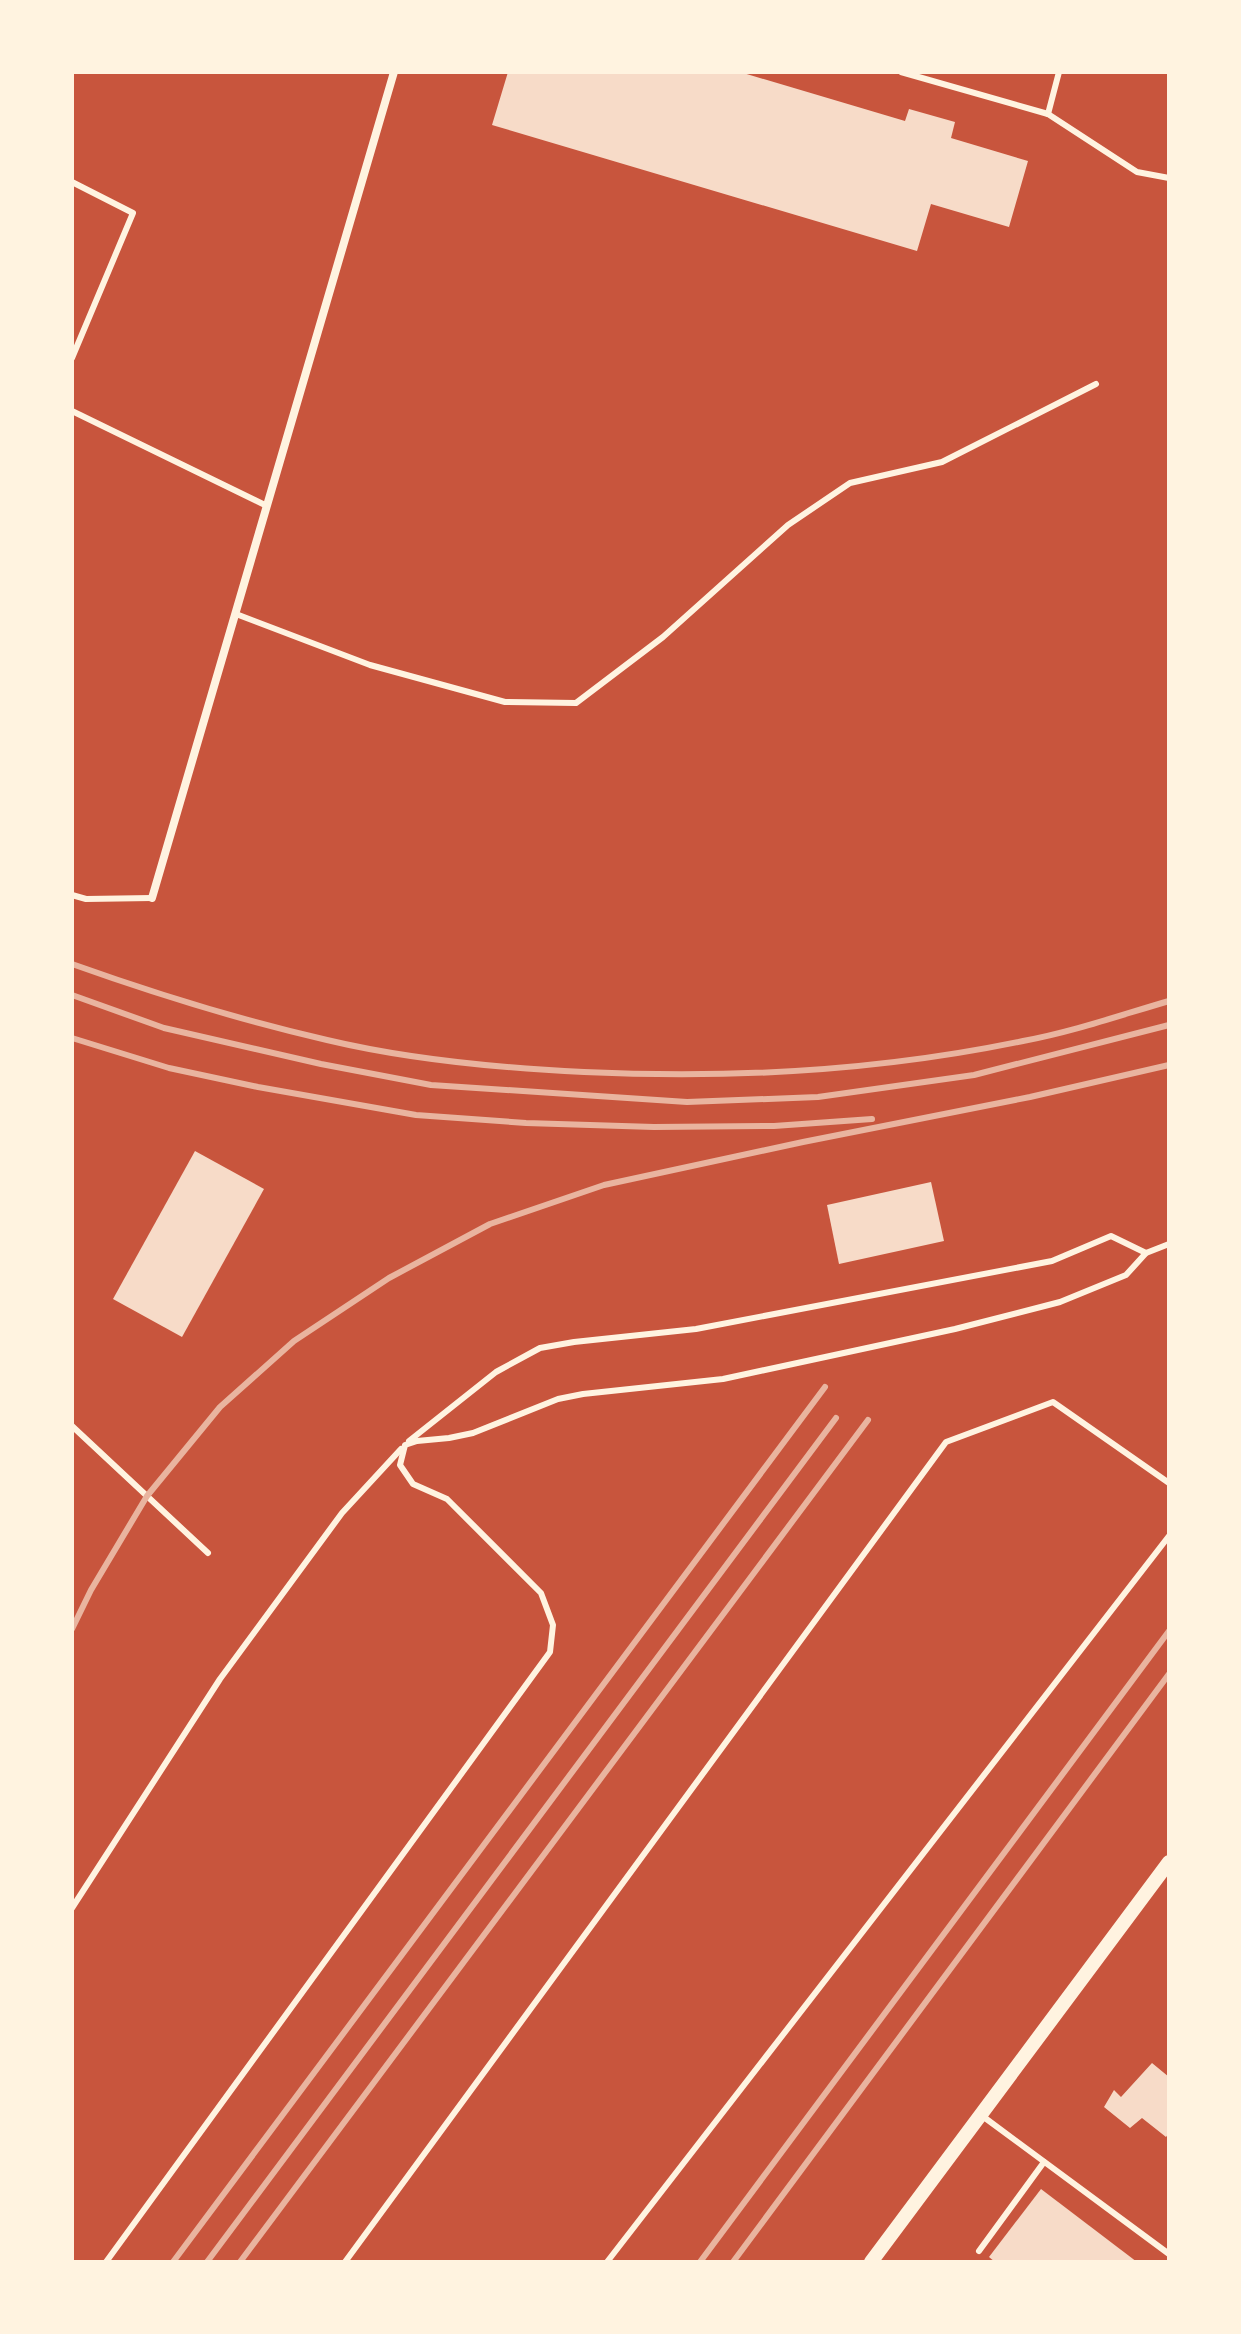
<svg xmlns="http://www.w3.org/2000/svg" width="1241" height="2334" font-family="Karla,sans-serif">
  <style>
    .building { fill: #f7dbc8 }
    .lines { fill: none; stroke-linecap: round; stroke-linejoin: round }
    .service { stroke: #fff3e0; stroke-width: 6 }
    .minor { stroke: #fff3e0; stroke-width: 8 }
    .tertiary { stroke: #fff3e0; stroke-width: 14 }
    .rail { stroke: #e9b49f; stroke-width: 6 }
  </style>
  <rect width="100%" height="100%" fill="#c8553d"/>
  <g class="building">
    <polygon points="508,72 740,72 905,121 909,109 955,122 951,138 1028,161 1009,227 931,204 917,251 492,125"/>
    <polygon points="195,1151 264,1189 182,1337 113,1299"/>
    <polygon points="931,1182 944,1241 839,1264 827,1205"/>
    <polygon points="1152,2063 1169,2077 1169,2133 1166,2137 1142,2118 1130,2128 1104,2107 1114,2090 1121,2097"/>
    <polygon points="1041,2189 1137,2262 995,2262 989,2257"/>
  </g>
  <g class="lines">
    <g class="service">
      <polyline points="901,72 1048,114 1137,172 1169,178"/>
      <polyline points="1048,114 1059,72"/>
      <polyline points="72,182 133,213 72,358"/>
      <polyline points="72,411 267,506"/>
      <polyline points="236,614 370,665 505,702 576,703 663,637 788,525 850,483 942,462 1096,384"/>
      <polyline points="72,895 86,899 152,898"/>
      <polyline points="72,1426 208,1553"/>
      <polyline points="409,1441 496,1372 540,1348 574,1342 696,1329 1052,1261 1111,1236 1146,1253"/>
      <polyline points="72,1908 220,1679 342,1513 401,1449"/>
      <polyline points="981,2115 1169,2254"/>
      <polyline points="979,2251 1044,2162"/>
      <polyline points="106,2262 550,1652 553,1625 541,1593 447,1499 413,1484 400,1465 405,1445 417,1441 449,1438 473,1433 558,1399 583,1394 723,1379 955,1329 1060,1302 1126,1275 1146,1253 1169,1244"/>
      <polyline points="345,2262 946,1442 1053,1402 1169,1483"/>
      <polyline points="607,2262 1169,1536"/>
    </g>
    <polyline class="minor" points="152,898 394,72"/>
    <polyline class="tertiary" points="871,2262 1169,1862"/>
    <g class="rail">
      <path d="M72 964C156 994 240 1020 327 1040 411 1060 498 1068 584 1072 731 1079 879 1071 1023 1041 1072 1032 1121 1015 1169 1001"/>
      <polyline points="72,995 164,1028 321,1064 431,1085 687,1102 818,1097 974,1075 1169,1025"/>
      <polyline points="72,1038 169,1068 258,1087 416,1115 526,1123 654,1127 774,1126 872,1119"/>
      <polyline points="72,1629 91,1590 147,1496 220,1407 294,1341 389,1278 490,1224 604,1185 803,1142 1030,1097 1169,1065"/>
      <polyline points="173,2262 825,1387"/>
      <polyline points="207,2262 836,1418"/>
      <polyline points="240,2262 868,1420"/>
      <polyline points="700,2262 1169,1631"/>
      <polyline points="733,2262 1169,1674"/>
    </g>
  </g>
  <rect width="1241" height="2334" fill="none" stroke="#fff3e0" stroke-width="148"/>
</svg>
